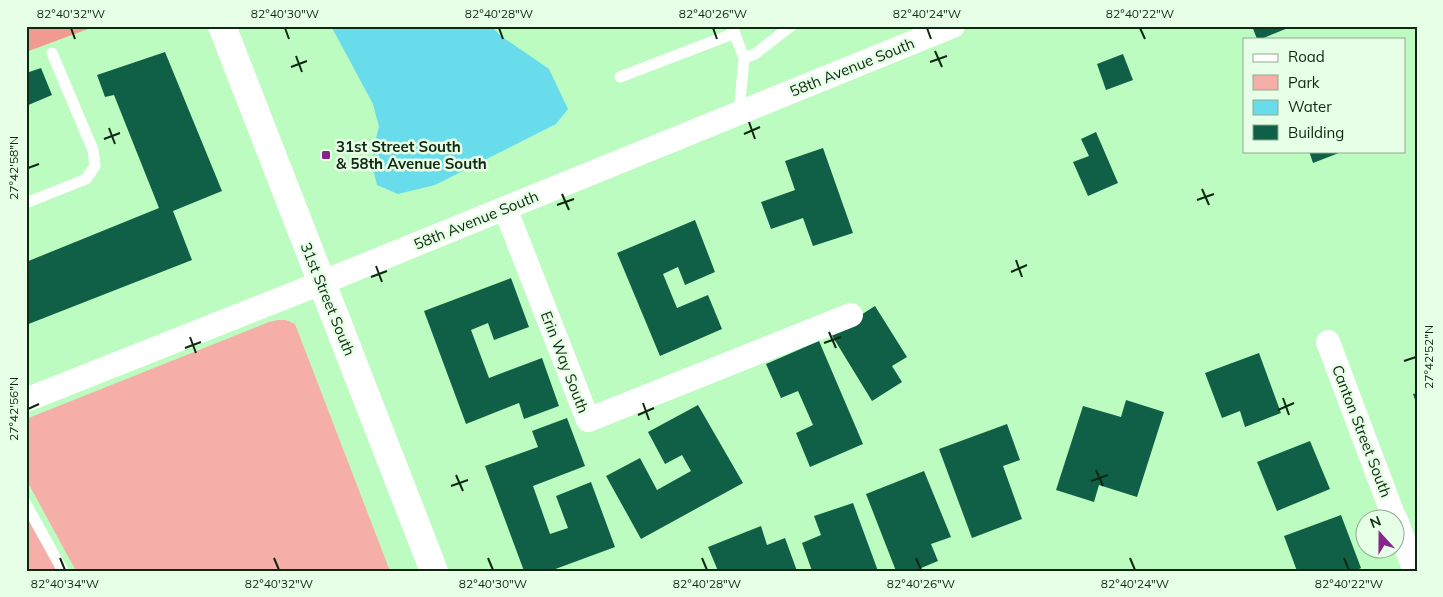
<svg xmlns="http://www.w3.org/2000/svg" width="1443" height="597" font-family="Mulish,sans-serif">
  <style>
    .green { fill: #f5afa8 }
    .forest { fill: #f19a92 }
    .water { fill: #68dcea }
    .building { fill: #106047 }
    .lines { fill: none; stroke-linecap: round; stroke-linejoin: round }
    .service { stroke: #fff; stroke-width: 11 }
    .minor { stroke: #fff; stroke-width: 24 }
    .tertiary { stroke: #fff; stroke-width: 28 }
    .ticks { fill: none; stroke: #0f2811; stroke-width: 2 }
    .poi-dot { fill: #88248d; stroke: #e6ffe6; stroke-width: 2 }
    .labels { text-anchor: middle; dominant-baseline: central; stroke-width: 5; stroke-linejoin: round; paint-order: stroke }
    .street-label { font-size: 15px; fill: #0f2811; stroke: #e6ffe6 }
    .poi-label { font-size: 15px; font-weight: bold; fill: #0f2811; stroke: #e6ffe6; text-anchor: start }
    .neatline { fill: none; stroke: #0f2811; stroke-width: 2 }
    .ticks-label { font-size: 12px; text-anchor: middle; fill: #0f2811 }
  </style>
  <rect width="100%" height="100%" fill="#bdfcc0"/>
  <g class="green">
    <polygon points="278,320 286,320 295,324 390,571 76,571 26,479 26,419 269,322"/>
    <polygon points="26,515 57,571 26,571"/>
  </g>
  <polygon class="forest" points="26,26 96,26 26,52"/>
  <polygon class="water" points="331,26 491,26 501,36 549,69 568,109 556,124 435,185 398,194 377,185 373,169 373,149 379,127 373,104"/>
  <g class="building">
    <polygon points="1252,26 1293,26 1261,39 1257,39"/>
    <polygon points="165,52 222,191 173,211 192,260 26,325 26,262 159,208 114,95 105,97 97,75"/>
    <polygon points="1123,54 1133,80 1106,90 1097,64"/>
    <polygon points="41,68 52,95 26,106 26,73"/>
    <polygon points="1096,132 1118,183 1088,196 1073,162 1089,156 1081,139"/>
    <polygon points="823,148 853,233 813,246 803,218 771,229 761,202 795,190 785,161"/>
    <polygon points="1309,151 1344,151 1313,163"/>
    <polygon points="695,220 715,272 685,285 678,267 663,274 677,308 708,295 722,329 660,356 617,253"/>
    <polygon points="511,278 529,327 494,340 488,323 471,330 489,378 542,358 559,406 524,419 519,403 466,424 424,311"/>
    <polygon points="875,306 907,357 892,366 902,382 872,401 831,334"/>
    <polygon points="819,341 863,444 810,467 796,433 813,425 798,391 781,398 766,364"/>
    <polygon points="1259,353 1281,413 1245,427 1240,411 1222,418 1205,373"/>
    <polygon points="1417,393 1417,405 1413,394"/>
    <polygon points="1126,400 1164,412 1137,497 1099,485 1094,502 1056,490 1083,406 1121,417"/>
    <polygon points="698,405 743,483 641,539 606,476 640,458 657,490 691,471 682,455 665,464 648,432"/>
    <polygon points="567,418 585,466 533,486 550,534 568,528 556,496 591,482 615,547 550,571 524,571 485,466 538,447 532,431"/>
    <polygon points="1007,424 1020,460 1003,466 1022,519 972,538 939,449"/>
    <polygon points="1310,441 1330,489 1277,511 1257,462"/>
    <polygon points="924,471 951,537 931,544 938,561 914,571 896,571 866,494"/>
    <polygon points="853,503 878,571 812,571 802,543 821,535 814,516"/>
    <polygon points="1341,515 1361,568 1355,571 1297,571 1284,536"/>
    <polygon points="761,526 767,545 785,538 797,571 718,571 708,547"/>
  </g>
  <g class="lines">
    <g class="service">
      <polyline points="732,27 744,58 755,54 791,26"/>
      <polyline points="620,77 735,33"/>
      <polyline points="739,113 744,58"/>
      <polyline points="26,203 86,179 95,166 93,150 52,53"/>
      <polyline points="26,504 63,571"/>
    </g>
    <g class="minor">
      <polyline points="505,208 588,420 851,315"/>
      <polyline points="1328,342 1395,520"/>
      <polyline points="26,400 321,283 953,26"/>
      <polyline points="1396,520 1415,571"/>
    </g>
    <polyline class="tertiary" points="222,26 434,571"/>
  </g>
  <path class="ticks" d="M71 28 75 39M285 28 289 39M499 28 503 39M713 28 717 39M927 28 931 39M1140 28 1145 39M935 51 942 67M296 56 302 72M930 62 947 56M291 67 307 61M749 122 755 139M109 128 115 144M744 134 760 127M104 139 120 133M28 168 39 164M1202 189 1209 205M562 194 569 210M1197 200 1214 194M557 205 574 199M1016 260 1022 277M376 266 382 282M1011 272 1027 265M371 277 387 271M829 332 836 348M190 337 196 353M824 343 841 337M185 348 201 342M1404 361 1416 357M1283 398 1289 415M643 403 649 420M28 409 39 404M1278 410 1294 403M638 415 654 408M1096 470 1103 486M456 475 463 491M1091 481 1108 475M451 486 468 480M60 558 65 570M274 558 279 570M488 558 493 570M702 558 707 570M916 558 921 570M1130 558 1135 570M1344 558 1349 570"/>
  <rect class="poi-dot" x="321" y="150" width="10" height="10" rx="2.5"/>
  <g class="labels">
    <g class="street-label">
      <text transform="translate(852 67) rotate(-22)">58th Avenue South</text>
      <text transform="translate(476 220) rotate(-22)">58th Avenue South</text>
      <text transform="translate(328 299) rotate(68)">31st Street South</text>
      <text transform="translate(565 362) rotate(69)">Erin Way South</text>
      <text transform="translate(1362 431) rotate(69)">Canton Street South</text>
    </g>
    <g class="poi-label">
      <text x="336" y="146">31st Street South<tspan x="336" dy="17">&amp; 58th Avenue South</tspan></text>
    </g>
  </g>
  <rect width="1443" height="597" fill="none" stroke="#e6ffe6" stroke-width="55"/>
  <rect x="1243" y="38" width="162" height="115" fill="#e6ffe6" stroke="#90a991"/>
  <rect x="1253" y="54" width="25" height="8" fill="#ffffff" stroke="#90a991"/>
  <text x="1288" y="62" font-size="15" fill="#0f2811">Road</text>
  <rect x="1253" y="75" width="25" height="15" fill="#f5afa8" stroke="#90a991"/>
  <text x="1288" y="88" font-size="15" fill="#0f2811">Park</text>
  <rect x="1253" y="100" width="25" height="15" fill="#68dcea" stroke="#90a991"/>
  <text x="1288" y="112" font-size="15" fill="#0f2811">Water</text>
  <rect x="1253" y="125" width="25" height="15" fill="#106047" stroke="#90a991"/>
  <text x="1288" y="138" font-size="15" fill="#0f2811">Building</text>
  <g transform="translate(1380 534) rotate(339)"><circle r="24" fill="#e6ffe6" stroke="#90a991"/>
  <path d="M0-4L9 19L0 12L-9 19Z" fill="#88248d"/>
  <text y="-8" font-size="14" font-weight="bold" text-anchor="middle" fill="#0f2811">N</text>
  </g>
  <rect x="28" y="28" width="1388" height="542" class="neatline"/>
  <g class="ticks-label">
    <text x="71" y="18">82°40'32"W</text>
    <text x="285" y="18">82°40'30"W</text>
    <text x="499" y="18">82°40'28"W</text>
    <text x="713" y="18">82°40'26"W</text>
    <text x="927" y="18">82°40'24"W</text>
    <text x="1140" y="18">82°40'22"W</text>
    <text transform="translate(14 168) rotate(-90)" y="4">27°42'58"N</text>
    <text transform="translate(1429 357) rotate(-90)" y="4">27°42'52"N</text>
    <text transform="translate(14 409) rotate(-90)" y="4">27°42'56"N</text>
    <text x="65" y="588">82°40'34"W</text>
    <text x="279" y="588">82°40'32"W</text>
    <text x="493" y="588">82°40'30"W</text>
    <text x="707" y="588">82°40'28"W</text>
    <text x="921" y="588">82°40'26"W</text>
    <text x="1135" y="588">82°40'24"W</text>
    <text x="1349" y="588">82°40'22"W</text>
  </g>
</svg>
